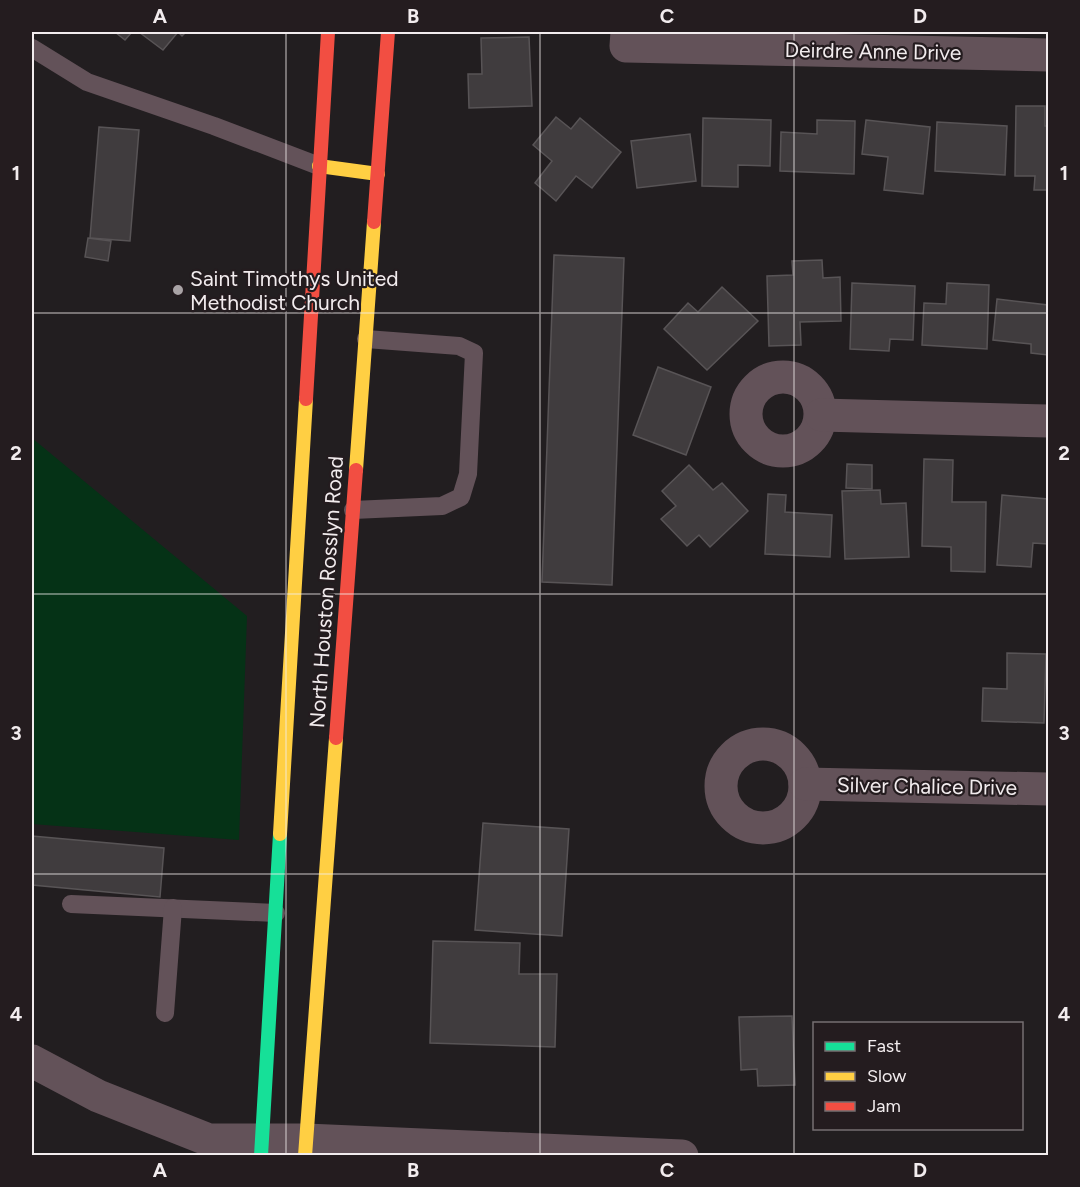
<svg xmlns="http://www.w3.org/2000/svg" width="1080" height="1187" font-family="Figtree,sans-serif">
  <style>
    .green { fill: #053216 }
    .building { fill: #403c3e; stroke: #585456; stroke-width: 1.5 }
    .lines { fill: none; stroke-linecap: round; stroke-linejoin: round }
    .lane { stroke: #635259; stroke-width: 18 }
    .street { stroke: #635259; stroke-width: 33 }
    .fast { stroke: #16e098; stroke-width: 14 }
    .slow { stroke: #ffcf43; stroke-width: 14 }
    .jam { stroke: #f24e42; stroke-width: 14 }
    .grid { fill: none; stroke: #f2ecee; stroke-width: 1.5; stroke-opacity: 0.55 }
    .poi-dot { fill: #a9a4a6; stroke: #241c1f; stroke-width: 2 }
    .labels { text-anchor: middle; dominant-baseline: central; stroke-width: 4.5; stroke-linejoin: round; paint-order: stroke }
    .street-label { font-size: 21px; fill: #f2ecee; stroke: #241c1f }
    .poi-label { font-size: 21px; fill: #f2ecee; stroke: #241c1f; text-anchor: start }
    .neatline { fill: none; stroke: #f2ecee; stroke-width: 2 }
    .grid-label { font-size: 20px; text-anchor: middle; font-weight: bold; fill: #f2ecee }
  </style>
  <rect width="100%" height="100%" fill="#221e20"/>
  <polygon class="green" points="32,438 247,616 239,840 32,824"/>
  <g class="building">
    <polygon points="115,32 132,32 125,40"/>
    <polygon points="139,32 186,32 182,36 178,32 163,50"/>
    <polygon points="529,37 532,106 469,108 468,74 482,74 481,38"/>
    <polygon points="1016,106 1045,106 1045,126 1048,126 1048,190 1034,190 1035,176 1015,176"/>
    <polygon points="556,117 571,129 580,118 621,152 592,188 576,176 556,201 535,183 552,161 533,145"/>
    <polygon points="703,118 771,120 770,166 738,165 738,187 702,186"/>
    <polygon points="817,120 855,121 854,174 780,171 781,132 817,134"/>
    <polygon points="866,120 930,127 923,194 884,190 888,157 862,154"/>
    <polygon points="937,122 1007,126 1005,175 935,171"/>
    <polygon points="99,127 139,130 130,241 90,238"/>
    <polygon points="690,134 696,181 637,188 631,141"/>
    <polygon points="88,238 111,241 108,261 85,257"/>
    <polygon points="554,255 624,258 612,585 542,582"/>
    <polygon points="822,260 823,278 840,277 841,321 800,322 801,345 769,346 767,276 793,275 792,261"/>
    <polygon points="852,283 915,286 913,340 890,339 889,351 850,349"/>
    <polygon points="947,283 989,285 987,349 922,345 924,303 946,304"/>
    <polygon points="722,287 758,321 707,370 664,329 688,303 698,312"/>
    <polygon points="997,299 1048,305 1048,355 1031,353 1031,344 993,340"/>
    <polygon points="658,367 711,387 686,455 633,435"/>
    <polygon points="924,459 953,460 952,502 986,502 985,572 951,571 951,547 922,546"/>
    <polygon points="847,464 872,465 872,489 846,488"/>
    <polygon points="689,465 713,490 722,483 748,511 710,547 699,535 687,546 661,519 676,506 662,491"/>
    <polygon points="880,490 881,504 906,503 909,557 845,559 842,491"/>
    <polygon points="768,494 786,495 785,512 832,515 830,557 765,554"/>
    <polygon points="1002,495 1048,499 1048,544 1033,543 1031,567 997,565"/>
    <polygon points="1007,653 1046,654 1044,723 982,721 983,688 1007,689"/>
    <polygon points="483,823 569,829 562,936 475,930"/>
    <polygon points="32,836 164,848 160,897 32,885"/>
    <polygon points="433,941 520,943 519,974 557,974 555,1047 430,1043"/>
    <polygon points="792,1016 795,1085 758,1086 757,1069 741,1070 739,1017"/>
  </g>
  <g class="lines">
    <g class="lane">
      <polyline points="32,48 87,82 214,126 319,166"/>
      <polyline points="353,510 442,506 461,497 468,474 474,353 459,346 366,339"/>
      <polyline points="71,904 276,913"/>
      <polyline points="165,1013 173,908"/>
    </g>
    <g class="street">
      <polyline points="627,32 626,46 1048,55"/>
      <circle cx="783" cy="414" r="37"/>
      <polyline points="821,415 1048,421"/>
      <circle cx="763" cy="786" r="42"/>
      <polyline points="805,784 1048,789"/>
      <polyline points="32,1061 98,1096 209,1140 306,1140 682,1156"/>
    </g>
    <polyline class="fast" points="261,1156 280,834"/>
    <g class="slow">
      <polyline points="319,166 378,174"/>
      <polyline points="356,470 374,222"/>
      <polyline points="280,834 306,399"/>
      <polyline points="305,1156 336,738"/>
    </g>
    <g class="jam">
      <polyline points="374,222 388,32"/>
      <polyline points="306,399 328,32"/>
      <polyline points="336,738 356,470"/>
    </g>
  </g>
  <path class="grid" d="M286 32V1156M540 32V1156M794 32V1156M32 313H1048M32 594H1048M32 874H1048"/>
  <circle class="poi-dot" cx="178" cy="290" r="6"/>
  <g class="labels">
    <g class="street-label">
      <text transform="translate(873 51) rotate(1)">Deirdre Anne Drive</text>
      <text transform="translate(326 592) rotate(-86)">North Houston Rosslyn Road</text>
      <text transform="translate(927 786) rotate(1)">Silver Chalice Drive</text>
    </g>
    <g class="poi-label">
      <text x="190" y="278">Saint Timothys United<tspan x="190" dy="24">Methodist Church</tspan></text>
    </g>
  </g>
  <rect width="1080" height="1187" fill="none" stroke="#241c1f" stroke-width="66"/>
  <rect x="813" y="1022" width="210" height="108" fill="#241c1f" stroke="#766f72" stroke-width="1.5"/>
  <rect x="825" y="1042" width="30" height="9" fill="#16e098" stroke="#766f72" stroke-width="1.5"/>
  <text x="867" y="1052" font-size="18" fill="#f2ecee">Fast</text>
  <rect x="825" y="1072" width="30" height="9" fill="#ffcf43" stroke="#766f72" stroke-width="1.5"/>
  <text x="867" y="1082" font-size="18" fill="#f2ecee">Slow</text>
  <rect x="825" y="1102" width="30" height="9" fill="#f24e42" stroke="#766f72" stroke-width="1.5"/>
  <text x="867" y="1112" font-size="18" fill="#f2ecee">Jam</text>
  <rect x="33" y="33" width="1014" height="1121" class="neatline"/>
  <g class="grid-label">
    <text x="160" y="23">A</text>
    <text x="413" y="23">B</text>
    <text x="667" y="23">C</text>
    <text x="920" y="23">D</text>
    <text x="16" y="180">1</text>
    <text x="1064" y="180">1</text>
    <text x="16" y="460">2</text>
    <text x="1064" y="460">2</text>
    <text x="16" y="740">3</text>
    <text x="1064" y="740">3</text>
    <text x="16" y="1021">4</text>
    <text x="1064" y="1021">4</text>
    <text x="160" y="1177">A</text>
    <text x="413" y="1177">B</text>
    <text x="667" y="1177">C</text>
    <text x="920" y="1177">D</text>
  </g>
</svg>
